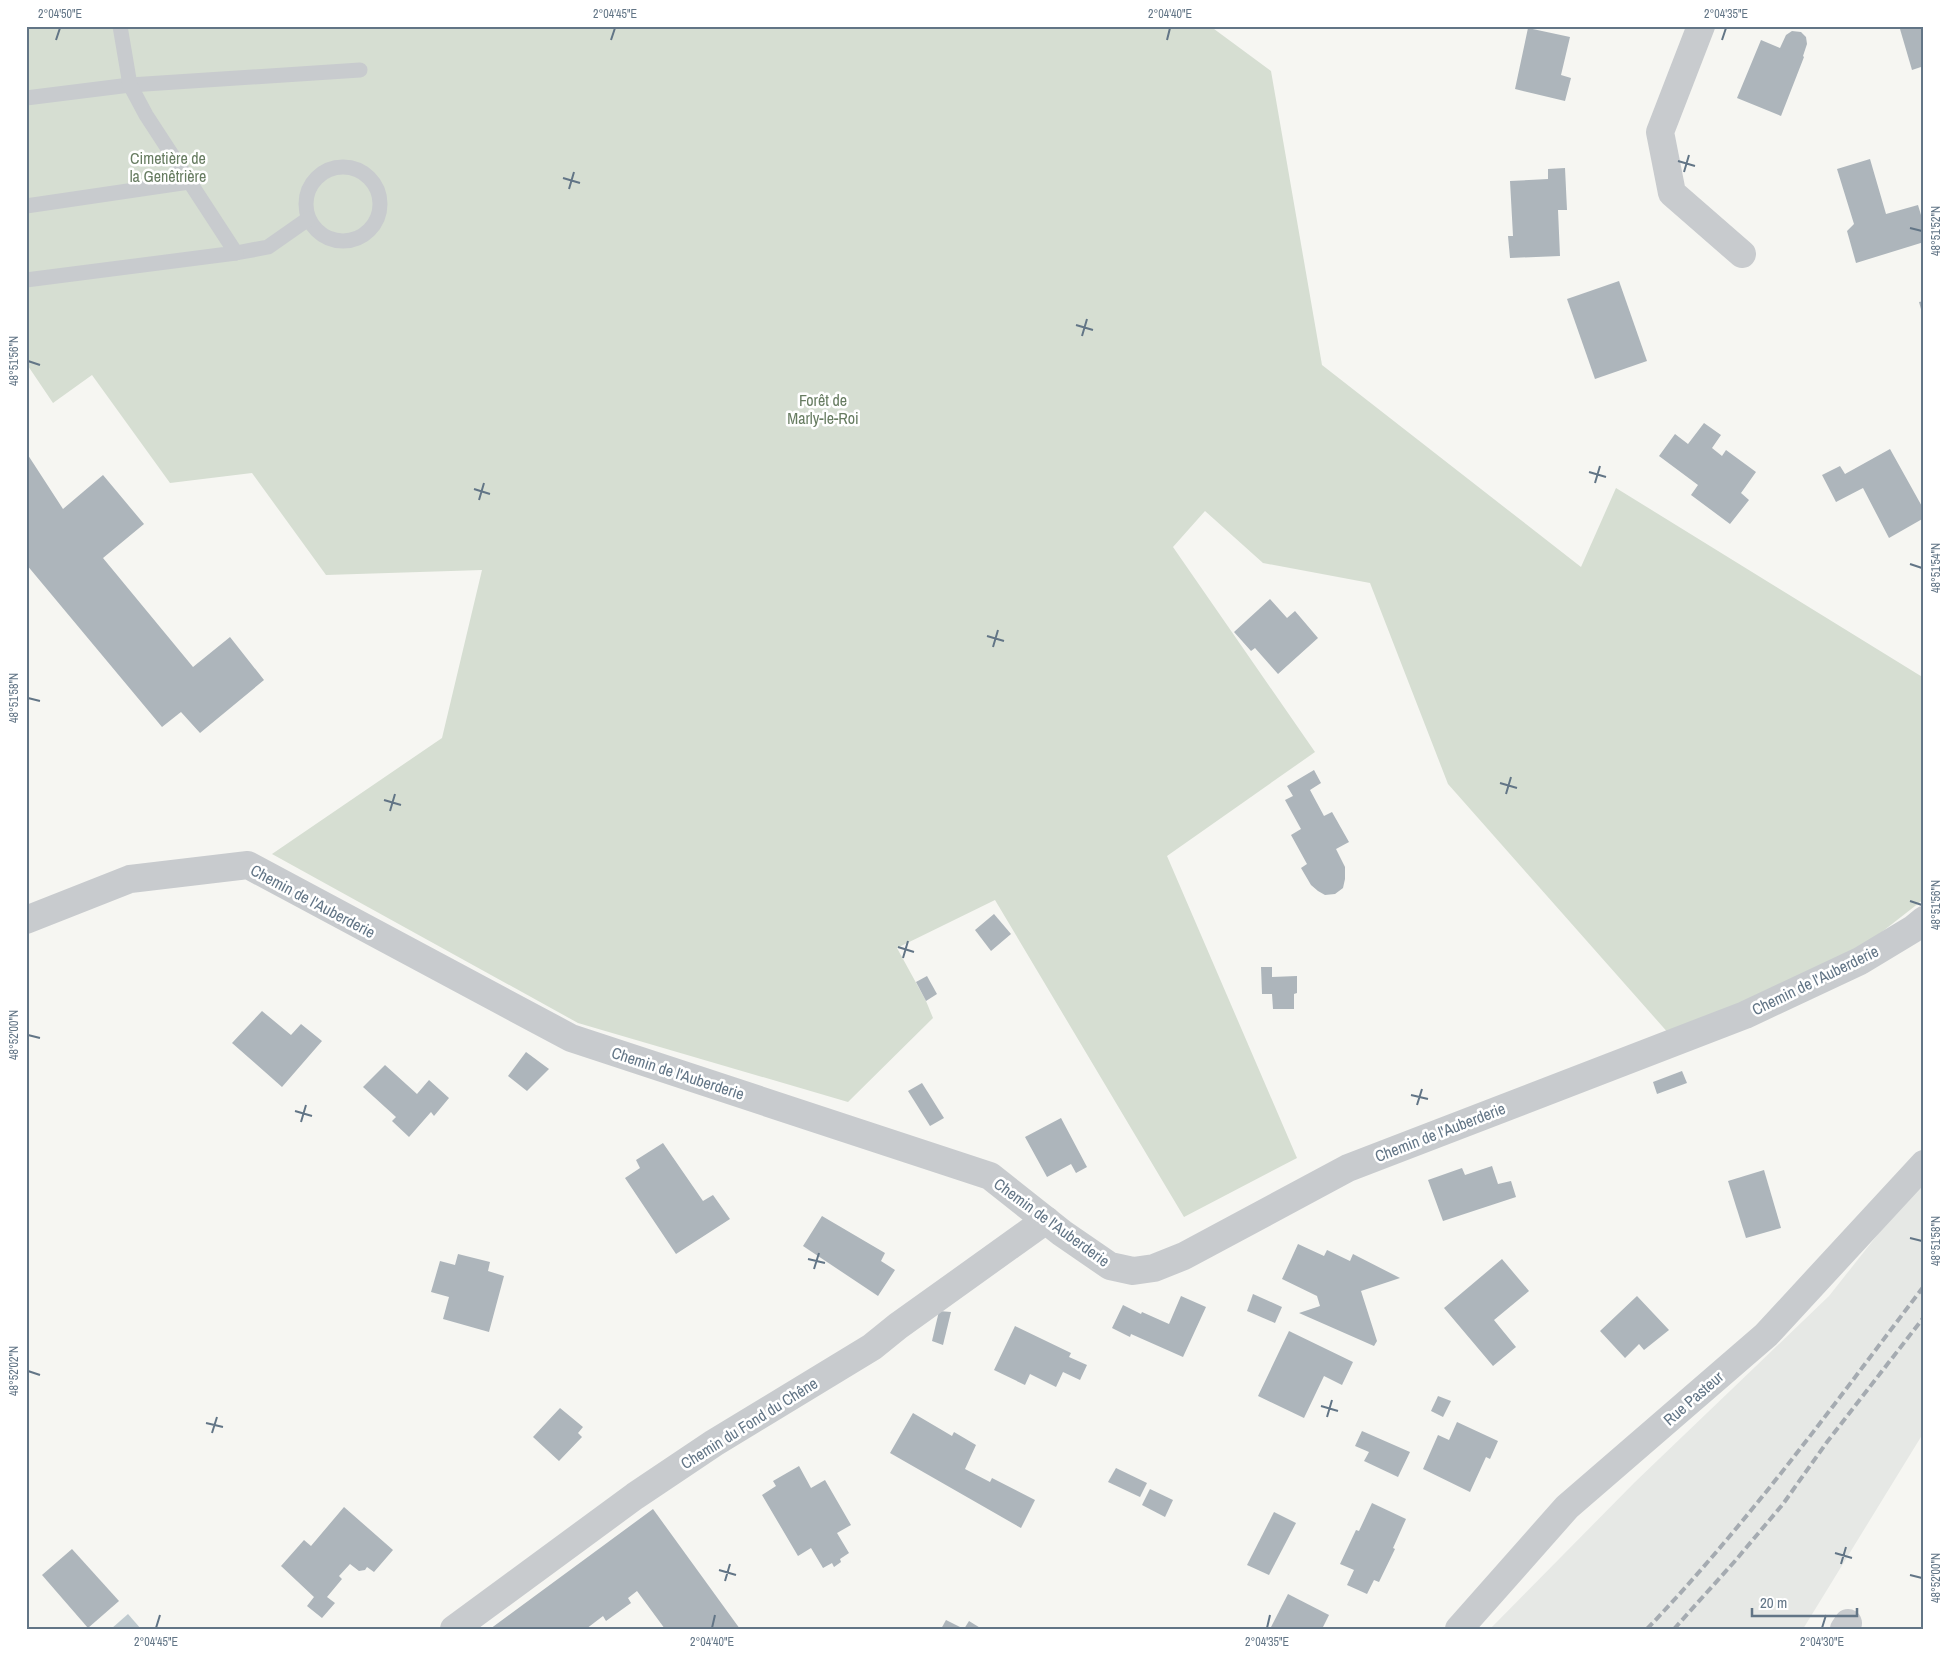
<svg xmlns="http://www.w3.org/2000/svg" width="1950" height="1655" font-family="'Archivo Narrow',sans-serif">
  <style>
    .built { fill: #e6e8e5 }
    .green { fill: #d6ded2 }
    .water { fill: #bfcacf }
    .building { fill: #adb5bb }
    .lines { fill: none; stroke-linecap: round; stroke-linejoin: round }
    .service { stroke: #c8cbce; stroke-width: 15 }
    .minor { stroke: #c8cbce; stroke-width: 28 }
    .rail { stroke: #a5abb1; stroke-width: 4; stroke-dasharray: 8 4; stroke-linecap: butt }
    .ticks { fill: none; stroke: #627586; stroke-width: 2 }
    .labels { text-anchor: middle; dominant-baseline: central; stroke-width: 5; stroke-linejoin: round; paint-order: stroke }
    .park-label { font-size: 16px; fill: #677c61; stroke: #fff }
    .street-label { font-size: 16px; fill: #627586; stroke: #fff }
    .neatline { fill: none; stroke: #627586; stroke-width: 2 }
    .ticks-label { font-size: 12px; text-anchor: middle; fill: #627586 }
  </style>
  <rect width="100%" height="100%" fill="#f6f6f2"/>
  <polygon class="built" points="1924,1176 1924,1432 1803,1629 1490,1629 1635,1482 1829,1296"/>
  <polygon class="green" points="26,26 1210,26 1271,71 1322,365 1581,567 1616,488 1924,678 1924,899 1860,949 1670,1035 1448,784 1370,583 1263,563 1205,511 1173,547 1315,752 1167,856 1297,1158 1184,1217 995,900 897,948 926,1001 933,1018 848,1102 578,1023 272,854 442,738 482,570 326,575 252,473 170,483 92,375 53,403 26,363"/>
  <polygon class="water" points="128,1614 141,1629 111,1629"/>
  <g class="building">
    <polygon points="1924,26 1924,66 1912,70 1900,29 1906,26"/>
    <polygon points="1528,28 1570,37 1561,75 1571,78 1565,101 1515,89"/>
    <polygon points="1792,31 1801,32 1806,37 1807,44 1803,56 1804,57 1781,116 1737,98 1761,40 1780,48 1786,35"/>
    <polygon points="1870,159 1886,214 1918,205 1924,225 1924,242 1856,263 1847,231 1854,224 1837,169"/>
    <polygon points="1565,168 1567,210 1558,210 1560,256 1510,258 1508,236 1513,236 1510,181 1548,179 1548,169"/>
    <polygon points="1619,281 1647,361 1595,379 1567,299"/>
    <polygon points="1924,301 1924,315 1923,316 1919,302"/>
    <polygon points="1704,423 1721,435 1712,448 1722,456 1726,450 1756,472 1741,493 1749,500 1730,524 1691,495 1698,485 1659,456 1675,434 1688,444"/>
    <polygon points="1890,449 1924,510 1924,518 1889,538 1863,488 1836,502 1822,475 1840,466 1845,474"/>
    <polygon points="26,452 63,509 103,475 144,524 103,558 193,667 230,637 264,680 200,733 181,712 162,727 26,564"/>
    <polygon points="1270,599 1287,618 1295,611 1318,638 1278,674 1255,648 1251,651 1234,632"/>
    <polygon points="1314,770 1321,783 1310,790 1324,816 1332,812 1349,842 1336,849 1345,867 1345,879 1343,888 1335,894 1325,895 1318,891 1311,885 1301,868 1307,864 1291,835 1301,829 1285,800 1293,796 1287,786"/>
    <polygon points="994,914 1011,934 991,951 975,930"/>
    <polygon points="1261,967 1272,967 1272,977 1297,976 1297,993 1294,994 1294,1009 1273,1009 1272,994 1262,994"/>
    <polygon points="927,976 937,994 926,1001 916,982"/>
    <polygon points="262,1011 291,1035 301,1024 322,1041 282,1087 232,1043"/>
    <polygon points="526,1052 549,1069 527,1091 508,1076"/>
    <polygon points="385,1065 417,1094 429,1080 449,1098 434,1116 431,1112 409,1137 392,1121 396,1117 363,1087"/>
    <polygon points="1682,1071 1687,1083 1657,1094 1653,1082"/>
    <polygon points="922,1083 944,1118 930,1126 908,1091"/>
    <polygon points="1061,1118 1087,1167 1076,1173 1071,1164 1047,1177 1025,1137"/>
    <polygon points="663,1143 703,1201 713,1195 730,1219 676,1254 625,1178 640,1168 636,1160"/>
    <polygon points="1492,1166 1498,1184 1511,1181 1516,1197 1443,1221 1428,1180 1462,1168 1465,1175"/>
    <polygon points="1764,1170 1781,1228 1746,1238 1728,1181"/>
    <polygon points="822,1216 885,1253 881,1261 895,1270 878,1296 803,1246"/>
    <polygon points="1298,1244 1324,1256 1327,1250 1350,1261 1353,1254 1400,1278 1361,1291 1377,1341 1374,1346 1299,1313 1320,1306 1317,1296 1282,1279"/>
    <polygon points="458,1254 490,1262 488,1271 504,1276 489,1332 443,1319 449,1297 431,1292 440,1261 455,1265"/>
    <polygon points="1502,1259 1529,1291 1494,1320 1516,1347 1493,1366 1444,1308"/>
    <polygon points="1253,1294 1282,1307 1275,1323 1247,1311"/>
    <polygon points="1181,1296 1206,1307 1183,1357 1131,1334 1130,1337 1112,1328 1123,1305 1141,1314 1142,1312 1169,1324"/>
    <polygon points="1637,1296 1669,1330 1644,1350 1639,1344 1625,1358 1600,1331"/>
    <polygon points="939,1311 951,1312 943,1345 932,1341"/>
    <polygon points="1015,1326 1071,1353 1069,1357 1087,1365 1080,1380 1063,1372 1056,1387 1030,1374 1025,1385 994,1370"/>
    <polygon points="1289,1331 1353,1362 1342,1385 1324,1376 1304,1418 1258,1396"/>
    <polygon points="1438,1396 1451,1401 1443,1417 1431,1411"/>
    <polygon points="560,1408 583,1427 578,1433 582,1437 559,1461 533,1437"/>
    <polygon points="913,1413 952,1436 954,1432 976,1445 965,1469 990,1482 992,1478 1035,1500 1021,1528 890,1453"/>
    <polygon points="1457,1422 1498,1441 1490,1459 1486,1457 1470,1492 1423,1469 1438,1435 1449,1440"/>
    <polygon points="1362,1431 1410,1452 1398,1477 1364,1461 1369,1452 1355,1446"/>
    <polygon points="799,1466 811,1488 825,1480 851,1525 837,1533 849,1553 840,1559 841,1562 834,1567 832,1563 823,1568 811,1548 798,1556 762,1495 776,1486 773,1481"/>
    <polygon points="1116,1468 1147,1483 1140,1497 1108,1482"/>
    <polygon points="1150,1489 1173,1500 1165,1517 1142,1505"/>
    <polygon points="1372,1503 1406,1519 1393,1548 1395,1549 1379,1582 1374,1580 1367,1594 1347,1585 1354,1570 1340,1564 1356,1530 1359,1531"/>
    <polygon points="344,1507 393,1550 374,1572 367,1567 365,1570 359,1571 350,1564 339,1576 342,1579 327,1597 335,1603 322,1618 307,1606 314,1597 281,1566 304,1540 311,1546"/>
    <polygon points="653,1509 740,1629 665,1629 637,1591 628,1598 631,1603 606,1621 603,1616 586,1629 490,1629"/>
    <polygon points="1274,1512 1296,1523 1269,1575 1247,1565"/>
    <polygon points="72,1549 119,1601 88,1628 42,1575"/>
    <polygon points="1288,1594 1329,1615 1322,1629 1270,1629"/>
    <polygon points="946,1620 964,1629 941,1629"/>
    <polygon points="969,1621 982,1629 964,1629"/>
  </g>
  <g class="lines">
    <g class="service">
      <polyline points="26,98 130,85 360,70"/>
      <circle cx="343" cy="204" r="37"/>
      <polyline points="26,206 189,182"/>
      <polyline points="236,253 268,247 308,219"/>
      <polyline points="26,280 236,253 146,115 130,85 120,26"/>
    </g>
    <g class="minor">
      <polyline points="1701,26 1660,132 1672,193 1742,254"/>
      <polyline points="26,920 130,879 248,865 571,1038 990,1176 1062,1233 1110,1266 1133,1271 1154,1268 1184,1256 1348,1168 1745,1015 1860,961 1913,929 1924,920"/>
      <polyline points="454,1629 635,1496 714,1443 872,1347 898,1326 1046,1220"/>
      <polyline points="1459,1629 1567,1507 1766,1335 1924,1164"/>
      <polyline points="1844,1629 1848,1623"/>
    </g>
    <g class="rail">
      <path d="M1647 1629C1749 1522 1835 1403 1924 1286"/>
      <polyline points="1674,1629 1735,1561 1783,1504 1827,1442 1924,1317"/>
    </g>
  </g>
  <path class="ticks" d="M56 40 60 28M611 40 615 28M1167 40 1170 28M1722 40 1726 28M1678 161 1695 166M1684 172 1689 155M563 178 580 183M569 189 574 172M1910 228 1922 231M1076 325 1093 330M1082 336 1087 319M28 361 40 365M1589 472 1606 477M1595 483 1600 466M474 489 490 494M479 500 484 483M1910 564 1922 568M987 636 1004 641M993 647 998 630M28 698 40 701M1500 783 1517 788M1506 794 1511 777M384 800 401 805M390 811 395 794M1910 901 1922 905M898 947 914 952M903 958 908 941M28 1035 40 1038M1411 1095 1428 1099M1417 1105 1422 1089M295 1111 312 1116M301 1122 306 1105M1910 1238 1922 1241M808 1259 825 1263M814 1269 819 1253M28 1371 40 1375M1321 1406 1338 1411M1327 1417 1332 1400M206 1423 223 1427M212 1433 217 1417M1835 1553 1852 1558M1841 1564 1846 1547M719 1570 736 1575M1910 1575 1922 1578M725 1581 730 1564M156 1628 160 1615M712 1628 715 1615M1267 1628 1270 1615M1822 1628 1826 1615"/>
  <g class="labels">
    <g class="park-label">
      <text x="168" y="158">Cimetière de<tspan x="168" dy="18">la Genêtrière</tspan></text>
      <text x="823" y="400">Forêt de<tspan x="823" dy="18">Marly-le-Roi</tspan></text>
    </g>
    <g class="street-label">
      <text transform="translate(313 901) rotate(28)">Chemin de l'Auberderie</text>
      <text transform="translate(1815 980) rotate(-26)">Chemin de l'Auberderie</text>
      <text transform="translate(678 1073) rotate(18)">Chemin de l'Auberderie</text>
      <text transform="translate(1440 1132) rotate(-21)">Chemin de l'Auberderie</text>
      <text transform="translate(1052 1222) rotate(36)">Chemin de l'Auberderie</text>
      <text transform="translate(1693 1398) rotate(-41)">Rue Pasteur</text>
      <text transform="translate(749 1423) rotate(-32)">Chemin du Fond du Chêne</text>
    </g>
  </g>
  <rect width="1950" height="1655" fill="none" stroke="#ffffff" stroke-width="55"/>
  <path d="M1752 1608v8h105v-8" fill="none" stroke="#627586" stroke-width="2.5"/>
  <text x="1760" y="1608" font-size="15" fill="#627586" stroke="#ffffff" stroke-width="4" paint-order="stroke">20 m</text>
  <rect x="28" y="28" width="1894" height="1600" class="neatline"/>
  <g class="ticks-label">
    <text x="60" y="18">2°04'50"E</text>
    <text x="615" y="18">2°04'45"E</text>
    <text x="1170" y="18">2°04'40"E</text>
    <text x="1726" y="18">2°04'35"E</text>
    <text transform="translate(1936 231) rotate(-90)" y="4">48°51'52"N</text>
    <text transform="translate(14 361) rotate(-90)" y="4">48°51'56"N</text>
    <text transform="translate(1936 568) rotate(-90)" y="4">48°51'54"N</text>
    <text transform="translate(14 698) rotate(-90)" y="4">48°51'58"N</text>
    <text transform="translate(1936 905) rotate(-90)" y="4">48°51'56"N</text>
    <text transform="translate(14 1035) rotate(-90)" y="4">48°52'00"N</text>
    <text transform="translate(1936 1241) rotate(-90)" y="4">48°51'58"N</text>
    <text transform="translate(14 1371) rotate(-90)" y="4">48°52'02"N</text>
    <text transform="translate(1936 1578) rotate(-90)" y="4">48°52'00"N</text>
    <text x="156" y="1646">2°04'45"E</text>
    <text x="712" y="1646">2°04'40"E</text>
    <text x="1267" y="1646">2°04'35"E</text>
    <text x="1822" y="1646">2°04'30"E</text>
  </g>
</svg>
